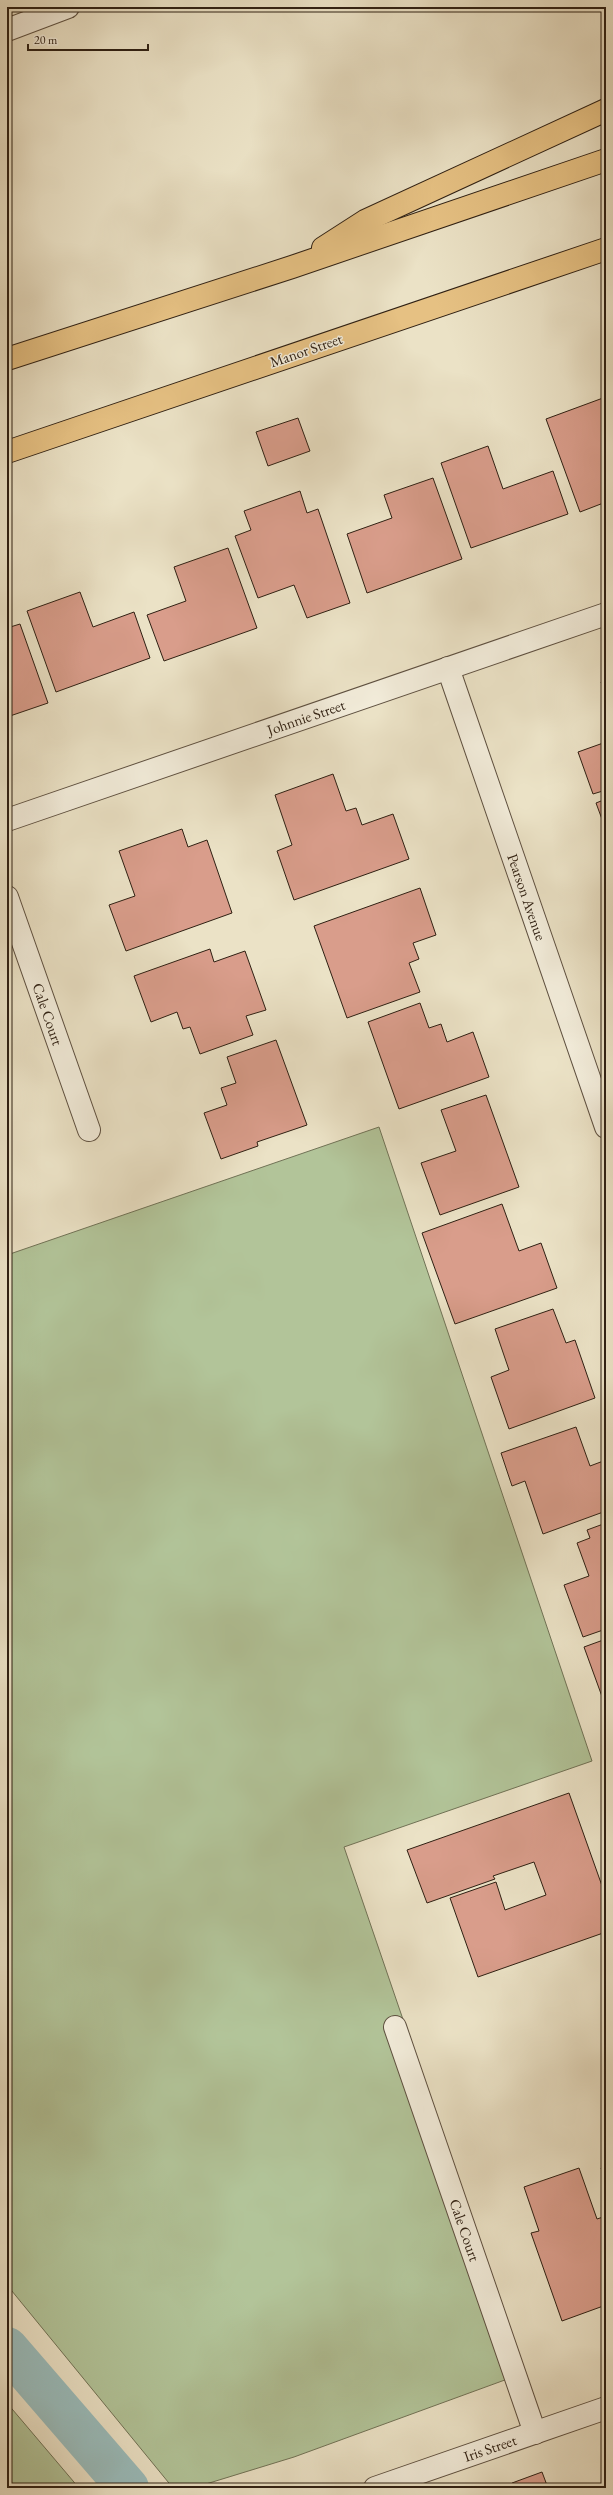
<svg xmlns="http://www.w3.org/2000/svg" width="613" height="2495" font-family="'EB Garamond',serif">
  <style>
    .green { fill: #b2c499; stroke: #707256 }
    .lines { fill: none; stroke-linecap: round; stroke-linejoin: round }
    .canal { stroke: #9abcbb; stroke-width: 42 }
    .building { fill: #d99d8b; stroke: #2f2013 }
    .minor-casing { stroke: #5e5040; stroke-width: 24 }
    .major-casing { stroke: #2f2013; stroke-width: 24 }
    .minor { stroke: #f2ecda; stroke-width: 22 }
    .major { stroke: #e6c183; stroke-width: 22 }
    .labels { text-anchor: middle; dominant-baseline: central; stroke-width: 3; stroke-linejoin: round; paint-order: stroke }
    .street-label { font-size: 15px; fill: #2f2013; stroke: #f2ecda }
  </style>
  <rect width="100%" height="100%" fill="#ebe2c6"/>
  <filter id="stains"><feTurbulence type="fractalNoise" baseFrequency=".005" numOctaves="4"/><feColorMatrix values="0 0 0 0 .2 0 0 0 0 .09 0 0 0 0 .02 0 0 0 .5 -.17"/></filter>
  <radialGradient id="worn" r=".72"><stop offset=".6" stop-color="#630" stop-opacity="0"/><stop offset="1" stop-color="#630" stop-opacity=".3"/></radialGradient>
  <g class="green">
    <polygon points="379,1127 592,1761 344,1847 524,2373 294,2457 193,2488 173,2488 7,2285 7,1255"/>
    <polygon points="7,2403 79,2488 7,2488"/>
  </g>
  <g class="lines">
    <polyline class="canal" points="7,2348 128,2488"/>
  </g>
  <g class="building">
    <polygon points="603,398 606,407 606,502 580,512 546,419"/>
    <polygon points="298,418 310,451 268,466 256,432"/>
    <polygon points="488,446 503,489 553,471 568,514 471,548 441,463"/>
    <polygon points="433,478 462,559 367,593 347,534 392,518 384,495"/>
    <polygon points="300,491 307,513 318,509 350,603 307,618 294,585 258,598 235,536 251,530 244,511"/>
    <polygon points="228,548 257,628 164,661 147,615 186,601 174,567"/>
    <polygon points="80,592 93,627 134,612 150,658 56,692 27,611"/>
    <polygon points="20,624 48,703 7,717 7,628"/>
    <polygon points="606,680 606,696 601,682"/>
    <polygon points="606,742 606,790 593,794 578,752"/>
    <polygon points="333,774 346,811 356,808 362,825 393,814 409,859 294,900 277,851 292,845 275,795"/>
    <polygon points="606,799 606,830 596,803"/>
    <polygon points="182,829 188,847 207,840 232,913 126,951 109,905 135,896 119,851"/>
    <polygon points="420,888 436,935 413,943 419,959 409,963 420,992 347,1018 314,926"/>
    <polygon points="210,949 214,962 245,951 266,1010 246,1016 253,1035 200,1054 190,1027 183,1029 177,1012 151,1022 134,976"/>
    <polygon points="420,1003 429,1028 441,1024 447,1042 473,1032 489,1077 399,1109 368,1022"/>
    <polygon points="276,1040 307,1125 257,1142 258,1146 221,1159 204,1113 227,1105 221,1088 236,1083 227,1057"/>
    <polygon points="486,1095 519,1187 440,1215 421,1163 456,1151 441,1110"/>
    <polygon points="502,1204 519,1251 541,1243 557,1288 455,1324 422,1233"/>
    <polygon points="553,1309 566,1343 575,1340 595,1398 509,1429 491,1377 509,1370 495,1329"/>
    <polygon points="576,1427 590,1466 606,1460 606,1511 543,1534 525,1481 512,1486 501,1453"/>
    <polygon points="606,1523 606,1629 583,1637 564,1585 589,1576 577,1543 590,1538 587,1530"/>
    <polygon points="606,1639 606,1702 604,1702 584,1647"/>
    <polygon points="569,1793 606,1897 606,1932 478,1977 450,1898 496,1882 505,1910 546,1895 534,1862 493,1876 495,1879 427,1903 407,1850"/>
    <polygon points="606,2167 606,2181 601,2168"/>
    <polygon points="579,2168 597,2219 606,2216 606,2305 562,2321 531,2233 539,2231 524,2187"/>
    <polygon points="542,2472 548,2488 513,2488 512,2483"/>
    <polygon points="568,2484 569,2488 557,2488"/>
  </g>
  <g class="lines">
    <g class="minor-casing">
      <g id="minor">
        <polyline points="7,30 68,7"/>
        <polyline points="448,668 606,1127"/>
        <polyline points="7,820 606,614"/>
        <polyline points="7,897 89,1130"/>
        <polyline points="395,2027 535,2433"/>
        <polyline points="375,2488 606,2408"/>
      </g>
    </g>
    <g class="major-casing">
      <g id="major">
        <polyline points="323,248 365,221 606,110"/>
        <polyline points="7,359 292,267 606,160"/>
        <polyline points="7,452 606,249"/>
      </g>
    </g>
    <use href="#minor" class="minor"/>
    <use href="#major" class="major"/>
  </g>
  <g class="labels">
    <g class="street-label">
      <text transform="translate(306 350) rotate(-19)">Manor Street</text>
      <text transform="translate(306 717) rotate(-19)">Johnnie Street</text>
      <text transform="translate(527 897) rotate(71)">Pearson Avenue</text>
      <text transform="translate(48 1014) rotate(71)">Cale Court</text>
      <text transform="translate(465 2230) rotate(71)">Cale Court</text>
      <text transform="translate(490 2448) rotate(-19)">Iris Street</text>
    </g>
  </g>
  <rect width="613" height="2495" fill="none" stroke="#ebe2c6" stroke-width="24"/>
  <rect x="8" y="8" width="597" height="2479" fill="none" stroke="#2f2013" stroke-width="2"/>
  <rect x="12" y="12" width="589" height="2471" fill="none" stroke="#2f2013"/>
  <path d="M28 44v6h120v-6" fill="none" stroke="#2f2013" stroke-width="2"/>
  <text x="34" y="44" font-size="12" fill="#2f2013" stroke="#f2ecda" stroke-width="3" paint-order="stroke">20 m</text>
  <rect width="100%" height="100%" filter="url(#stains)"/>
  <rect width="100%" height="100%" fill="url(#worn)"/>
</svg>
